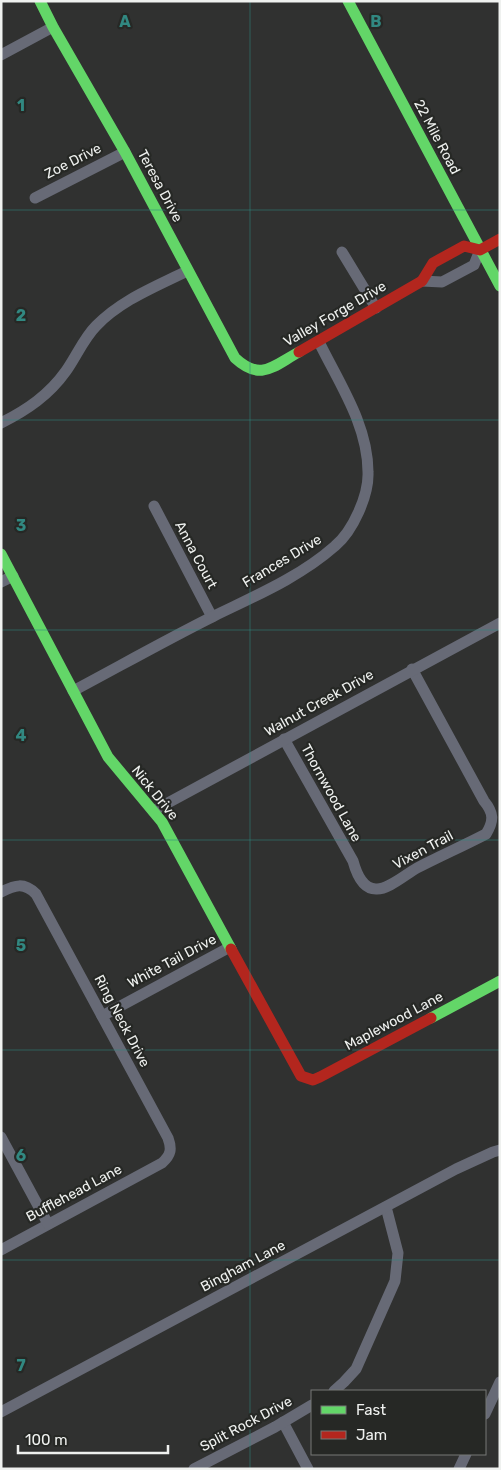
<svg xmlns="http://www.w3.org/2000/svg" width="501" height="1470" font-family="Rubik,sans-serif">
  <style>
    .lines { fill: none; stroke-linecap: round; stroke-linejoin: round }
    .street { stroke: #676a76; stroke-width: 11 }
    .fast { stroke: #63d668; stroke-width: 11 }
    .jam { stroke: #b3261e; stroke-width: 11 }
    .grid { fill: none; stroke: #318881; stroke-width: 1; stroke-opacity: 0.55 }
    .labels { text-anchor: middle; dominant-baseline: central; stroke-width: 4.5; stroke-linejoin: round; paint-order: stroke }
    .street-label { font-size: 14px; fill: #eff1ef; stroke: #262825 }
    .grid-label { font-size: 16px; text-anchor: middle; font-weight: bold; fill: #318881; stroke: #262825; stroke-width: 4.5; stroke-linejoin: round; paint-order: stroke }
  </style>
  <rect width="100%" height="100%" fill="#303130"/>
  <g class="lines">
    <g class="street">
      <polyline points="1,55 53,27"/>
      <polyline points="35,198 125,152"/>
      <polyline points="342,252 376,308"/>
      <polyline points="422,281 442,282 474,265 480,250"/>
      <path d="M1 423C27 410 49 395 66 371 76 357 84 338 96 326 121 300 155 287 187 271"/>
      <polyline points="154,506 212,617"/>
      <polyline points="1,582 13,576"/>
      <path d="M73 691C120 666 166 640 214 616 255 596 300 577 335 546 353 531 369 495 368 472 368 425 339 383 319 342"/>
      <path d="M284 739 353 861C356 872 362 889 376 889 388 890 406 874 417 868 440 856 463 846 486 834 494 821 494 813 484 801L412 669"/>
      <polyline points="153,811 500,623"/>
      <path d="M1 892C15 885 24 882 36 894L168 1138C172 1149 171 1155 162 1163L1 1250"/>
      <polyline points="102,1016 230,947"/>
      <polyline points="1,1137 48,1224"/>
      <polyline points="334,1391 344,1382 356,1369 395,1281 398,1253 386,1207"/>
      <polyline points="1,1412 456,1169 493,1152 500,1150"/>
      <polyline points="485,1414 500,1382"/>
      <polyline points="283,1422 308,1469"/>
      <polyline points="194,1469 275,1427 312,1405"/>
      <polyline points="459,1469 466,1454"/>
    </g>
    <g class="fast">
      <path d="M40 1 53 27 125 152 235 358C261 382 273 366 299 352"/>
      <polyline points="348,1 500,286"/>
      <polyline points="1,554 108,757 162,822 231,949"/>
      <polyline points="431,1018 500,981"/>
    </g>
    <g class="jam">
      <polyline points="299,352 422,281 433,263 464,246 480,250 500,239"/>
      <polyline points="231,949 301,1076 313,1080 320,1077 431,1018"/>
    </g>
  </g>
  <path class="grid" d="M250 1V1469M1 210H500M1 420H500M1 630H500M1 840H500M1 1050H500M1 1260H500"/>
  <g class="labels">
    <g class="street-label">
      <text transform="translate(437 137) rotate(62)">22 Mile Road</text>
      <text transform="translate(73 161) rotate(-27)">Zoe Drive</text>
      <text transform="translate(160 186) rotate(62)">Teresa Drive</text>
      <text transform="translate(335 314) rotate(-30)">Valley Forge Drive</text>
      <text transform="translate(196 555) rotate(62)">Anna Court</text>
      <text transform="translate(282 561) rotate(-31)">Frances Drive</text>
      <text transform="translate(319 703) rotate(-29)">Walnut Creek Drive</text>
      <text transform="translate(155 793) rotate(51)">Nick Drive</text>
      <text transform="translate(331 793) rotate(61)">Thornwood Lane</text>
      <text transform="translate(423 850) rotate(-28)">Vixen Trail</text>
      <text transform="translate(172 961) rotate(-28)">White Tail Drive</text>
      <text transform="translate(122 1021) rotate(62)">Ring Neck Drive</text>
      <text transform="translate(394 1021) rotate(-28)">Maplewood Lane</text>
      <text transform="translate(74 1193) rotate(-28)">Bufflehead Lane</text>
      <text transform="translate(243 1266) rotate(-28)">Bingham Lane</text>
      <text transform="translate(246 1424) rotate(-28)">Split Rock Drive</text>
    </g>
  </g>
  <g class="grid-label">
    <text x="125" y="27">A</text>
    <text x="376" y="27">B</text>
    <text x="21" y="111">1</text>
    <text x="21" y="321">2</text>
    <text x="21" y="531">3</text>
    <text x="21" y="741">4</text>
    <text x="21" y="951">5</text>
    <text x="21" y="1161">6</text>
    <text x="21" y="1371">7</text>
  </g>
  <rect width="501" height="1470" fill="none" stroke="#eff1ef" stroke-width="5"/>
  <rect x="311" y="1390" width="175" height="65" fill="#262825" stroke="#767876"/>
  <rect x="321" y="1406" width="25" height="8" fill="#63d668" stroke="#767876"/>
  <text x="356" y="1415" font-size="15" fill="#eff1ef">Fast</text>
  <rect x="321" y="1431" width="25" height="8" fill="#b3261e" stroke="#767876"/>
  <text x="356" y="1440" font-size="15" fill="#eff1ef">Jam</text>
  <path d="M18 1445v8h150v-8" fill="none" stroke="#eff1ef" stroke-width="2.5"/>
  <text x="25" y="1445" font-size="15" fill="#eff1ef" stroke="#262825" stroke-width="4" paint-order="stroke">100 m</text>
</svg>
